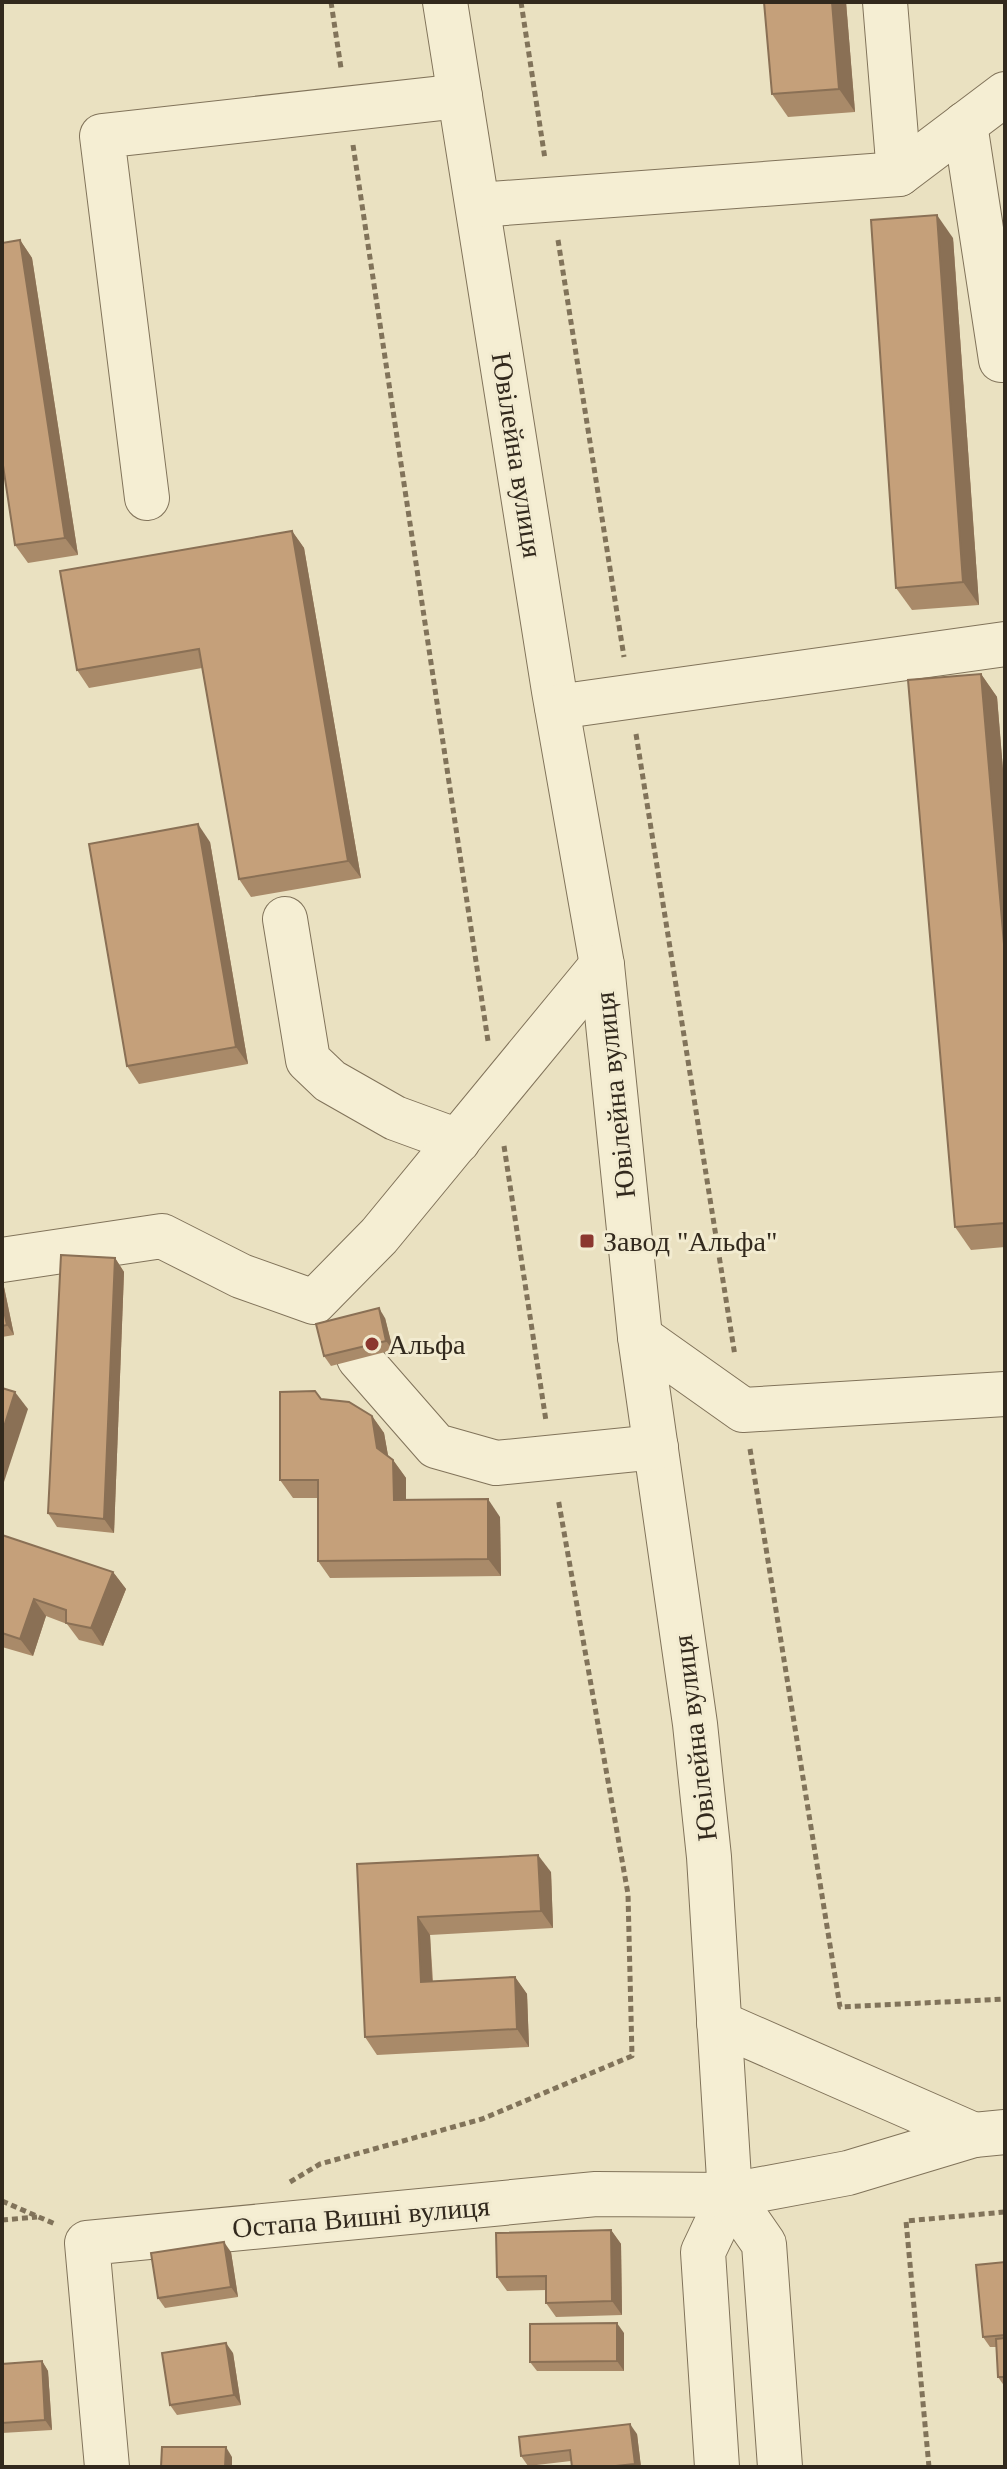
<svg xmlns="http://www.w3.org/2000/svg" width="1007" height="2469" font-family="'Times New Roman',serif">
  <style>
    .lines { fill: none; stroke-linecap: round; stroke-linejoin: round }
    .minor-casing { stroke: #81735a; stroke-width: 46 }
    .path { stroke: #81735a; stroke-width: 5; stroke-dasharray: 6 4; stroke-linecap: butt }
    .minor { stroke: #f5eed3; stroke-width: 44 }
    .wall { fill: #a98a69 }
    .shaded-wall { fill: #8a7055 }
    .building { fill: #c5a07a; stroke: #8a7055; stroke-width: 2 }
    .poi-dot { fill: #8b372f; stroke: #f2ebd0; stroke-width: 3 }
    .labels { text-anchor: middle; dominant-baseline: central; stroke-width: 6; stroke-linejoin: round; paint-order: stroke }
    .street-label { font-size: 28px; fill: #32291d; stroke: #f2ebd0 }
    .poi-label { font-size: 28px; fill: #32291d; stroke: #f2ebd0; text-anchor: start }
  </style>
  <rect width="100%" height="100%" fill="#eae1c1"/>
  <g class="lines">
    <g class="minor-casing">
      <g id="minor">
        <polyline points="445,2 554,691 602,965 640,1337 695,1724 709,1857 730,2195 703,2252 717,2467"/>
        <polyline points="965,124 1001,360"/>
        <polyline points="899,174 1005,94"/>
        <polyline points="478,205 899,174 885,2"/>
        <polyline points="147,498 102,136 460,96"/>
        <polyline points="557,707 1005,644"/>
        <polyline points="285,919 308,1060 330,1081 395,1118 458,1141"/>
        <polyline points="2,1260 162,1236 241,1276 314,1302 379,1236 602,965"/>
        <polyline points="640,1337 743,1410 1005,1394"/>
        <polyline points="359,1358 436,1446 496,1463 656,1447"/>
        <polyline points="719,2023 974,2135"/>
        <polyline points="730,2195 764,2244 780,2467"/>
        <polyline points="107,2467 87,2243 596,2194 730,2195 848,2173 974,2135 1005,2132"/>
      </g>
    </g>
    <g class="path">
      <polyline points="331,2 341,68"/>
      <polyline points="521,2 545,159"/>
      <polyline points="353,145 488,1041"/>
      <polyline points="558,240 624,657"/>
      <polyline points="636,734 735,1356"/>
      <polyline points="504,1146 546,1421"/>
      <polyline points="750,1449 840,2007 1005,1999"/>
      <polyline points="290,2182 320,2164 482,2119 632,2056 628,1894 558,1498"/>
      <polyline points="2,2201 55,2224"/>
      <polyline points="2,2220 37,2217"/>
      <polyline points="929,2467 906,2221 1005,2212"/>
    </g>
    <use href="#minor" class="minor"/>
  </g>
  <g class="wall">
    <polygon points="764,2 846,2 855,112 788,117 772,94"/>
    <polygon points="953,238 979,605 912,610 896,588"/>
    <polygon points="20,240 32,258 78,555 28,563 15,545 4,469 2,469 2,243"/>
    <polygon points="292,531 304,548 361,878 251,897 239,879 202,668 89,688 77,670"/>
    <polygon points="981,674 997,697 1005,794 1005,1247 971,1250 955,1227"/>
    <polygon points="210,842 248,1064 139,1084 127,1066"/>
    <polygon points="115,1258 124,1272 114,1533 57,1527 48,1513"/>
    <polygon points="2,1284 4,1287 14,1335 2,1337"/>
    <polygon points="385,1318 393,1350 331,1366 324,1356"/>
    <polygon points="321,1399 372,1416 384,1433 388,1456 393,1460 406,1478 406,1500 500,1517 501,1576 330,1578 318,1561 318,1498 293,1498 280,1480"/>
    <polygon points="2,1535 113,1572 126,1589 103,1646 79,1640 67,1624 46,1616 33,1656 2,1647"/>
    <polygon points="357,1864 551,1872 553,1928 430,1935 433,1981 515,1977 527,1994 529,2047 377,2055 365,2037"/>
    <polygon points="611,2230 621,2244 622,2315 556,2317 546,2303 546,2290 507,2291 497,2277"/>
    <polygon points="231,2252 238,2297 165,2308 158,2298"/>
    <polygon points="1005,2262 1005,2387 998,2377 996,2347 990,2347 983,2337"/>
    <polygon points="624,2333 624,2371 537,2371 530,2362"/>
    <polygon points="233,2353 241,2405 177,2415 170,2405"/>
    <polygon points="42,2361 48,2371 52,2430 2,2433 2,2364"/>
    <polygon points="637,2434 641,2467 572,2467 571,2461 528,2466 521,2456"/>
  </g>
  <g class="shaded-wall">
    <polygon points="832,2 846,2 855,112 839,89"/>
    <polygon points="937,215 953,238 979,605 963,582"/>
    <polygon points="20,240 32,258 78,555 65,538"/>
    <polygon points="292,531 304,548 361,878 348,861"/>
    <polygon points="981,674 997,697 1005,794 1005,956"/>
    <polygon points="198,824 210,842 248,1064 236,1047"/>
    <polygon points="115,1258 124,1272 114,1533 104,1519"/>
    <polygon points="2,1284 4,1287 14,1335 7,1325 2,1301"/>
    <polygon points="379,1308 385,1318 393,1350 386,1341"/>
    <polygon points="15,1392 28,1409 2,1488 2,1433"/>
    <polygon points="372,1416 384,1433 390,1466 377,1448"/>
    <polygon points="393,1460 406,1478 406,1518 394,1500"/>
    <polygon points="488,1499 500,1517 501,1576 488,1559"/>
    <polygon points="113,1572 126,1589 103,1646 91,1628"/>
    <polygon points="34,1599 46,1616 33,1656 20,1639"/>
    <polygon points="538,1855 551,1872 553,1928 541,1911"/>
    <polygon points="418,1917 430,1935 433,1999 421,1982"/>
    <polygon points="515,1977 527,1994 529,2047 517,2029"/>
    <polygon points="611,2230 621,2244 622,2315 612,2301"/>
    <polygon points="224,2242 231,2252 238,2297 231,2287"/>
    <polygon points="617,2323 624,2333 624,2371 617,2361"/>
    <polygon points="226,2343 233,2353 241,2405 234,2395"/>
    <polygon points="42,2361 48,2371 52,2430 45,2420"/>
    <polygon points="630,2424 637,2434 641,2467 637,2467 635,2464"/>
    <polygon points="226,2447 232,2457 232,2467 225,2467"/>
  </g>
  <g class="building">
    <polygon points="764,2 832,2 839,89 772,94"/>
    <polygon points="937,215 963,582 896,588 871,220"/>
    <polygon points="20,240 65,538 15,545 2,459 2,243"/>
    <polygon points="292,531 348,861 239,879 199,649 77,670 60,571"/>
    <polygon points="981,674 1005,956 1005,1223 955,1227 908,680"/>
    <polygon points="198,824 236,1047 127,1066 89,844"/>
    <polygon points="61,1255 115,1258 104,1519 48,1513"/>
    <polygon points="2,1301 7,1325 2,1326"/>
    <polygon points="379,1308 386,1341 324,1356 316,1324"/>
    <polygon points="2,1388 15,1392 2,1433"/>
    <polygon points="315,1391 321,1399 349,1402 372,1416 377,1448 393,1460 394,1500 488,1499 488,1559 318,1561 318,1480 280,1480 280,1392"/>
    <polygon points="2,1535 113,1572 91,1628 66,1623 66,1610 34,1599 20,1639 2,1633"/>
    <polygon points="538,1855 541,1911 418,1917 421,1982 515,1977 517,2029 365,2037 357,1864"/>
    <polygon points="611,2230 612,2301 546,2303 546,2276 497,2277 496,2233"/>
    <polygon points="224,2242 231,2287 158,2298 151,2253"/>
    <polygon points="1005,2262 1005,2335 983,2337 976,2265"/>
    <polygon points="617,2323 617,2361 530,2362 530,2324"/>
    <polygon points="1005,2338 1005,2377 998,2377 996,2339"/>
    <polygon points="226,2343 234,2395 170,2405 162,2353"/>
    <polygon points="42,2361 45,2420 2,2423 2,2364"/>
    <polygon points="630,2424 635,2464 606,2467 572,2467 570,2450 521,2456 519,2437"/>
    <polygon points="162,2447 226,2447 225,2467 161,2467"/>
  </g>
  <g class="poi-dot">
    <rect x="579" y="1233" width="16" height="16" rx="4"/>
    <circle cx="372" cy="1344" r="8"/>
  </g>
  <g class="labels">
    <g class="street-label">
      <text transform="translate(517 455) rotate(81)">Ювілейна вулиця</text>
      <text transform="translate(615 1095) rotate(-96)">Ювілейна вулиця</text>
      <text transform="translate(695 1738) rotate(-97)">Ювілейна вулиця</text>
      <text transform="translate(361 2217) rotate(-5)">Остапа Вишні вулиця</text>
    </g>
    <g class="poi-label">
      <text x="603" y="1241">Завод "Альфа"</text>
      <text x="388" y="1344">Альфа</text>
    </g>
  </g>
  <rect width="1007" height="2469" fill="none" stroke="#32291d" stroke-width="8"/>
</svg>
